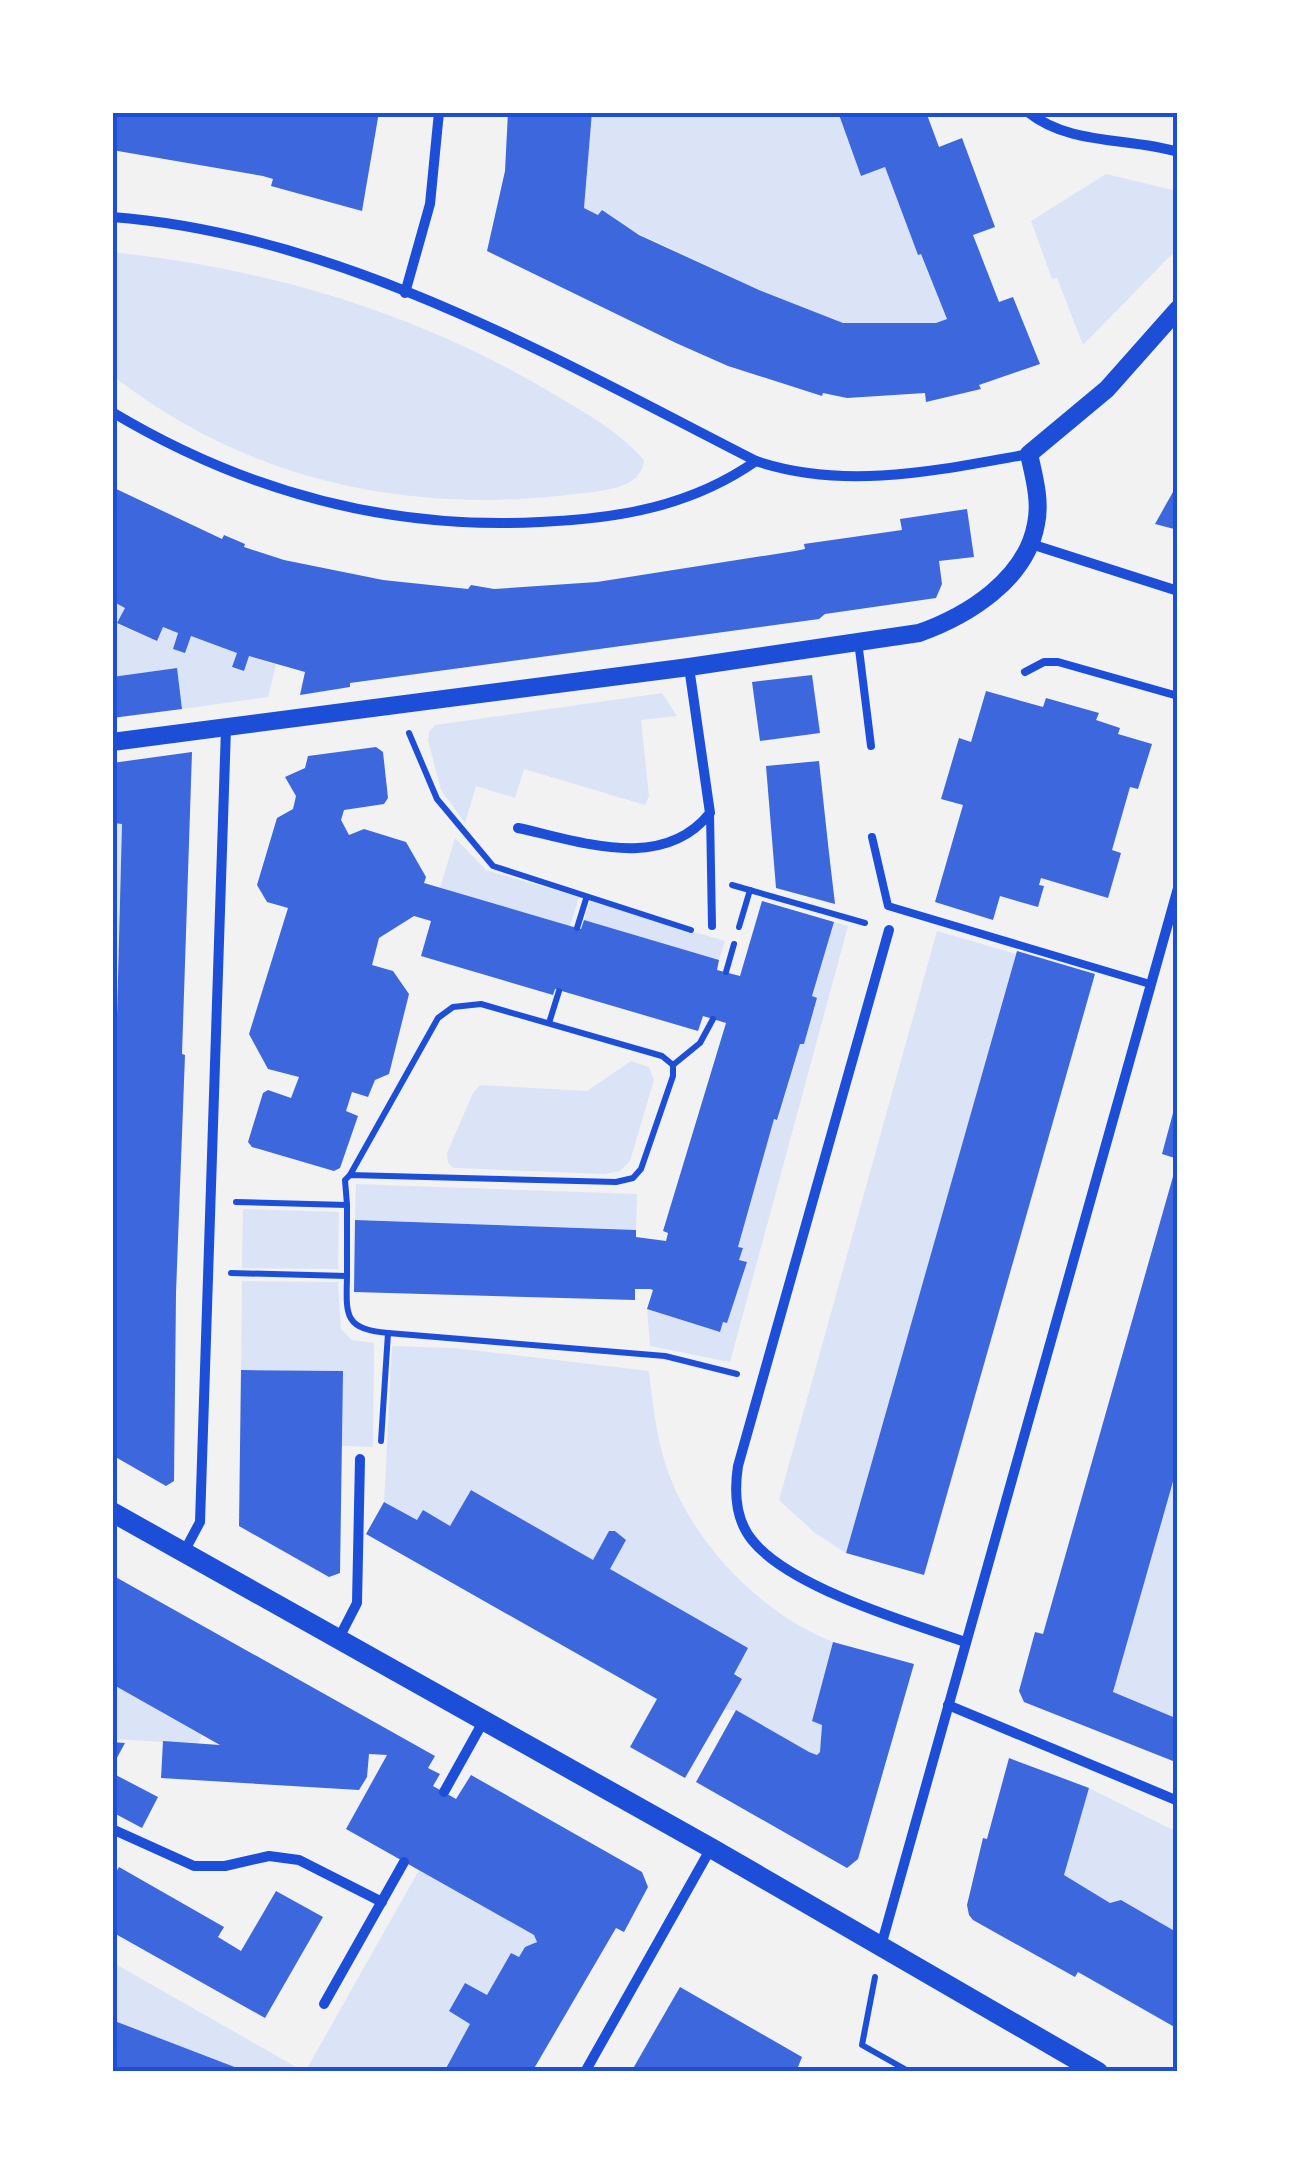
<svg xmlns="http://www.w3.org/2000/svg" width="1290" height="2184" font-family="'Alegreya Sans',sans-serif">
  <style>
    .green { fill: #dbe4f7 }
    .building { fill: #3d67dc }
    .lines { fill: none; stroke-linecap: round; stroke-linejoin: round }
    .path { stroke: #1d4ed8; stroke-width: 6 }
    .service { stroke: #1d4ed8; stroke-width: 8 }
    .minor { stroke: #1d4ed8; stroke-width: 10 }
    .tertiary { stroke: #1d4ed8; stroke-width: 18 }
    .secondary { stroke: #1d4ed8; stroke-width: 20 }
    .neatline { fill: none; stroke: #1d4ed8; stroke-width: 4 }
  </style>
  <rect width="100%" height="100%" fill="#f2f2f2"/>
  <g class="green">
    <polygon points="592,113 838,113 861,176 885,167 918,255 921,254 947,319 936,323 843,323 759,290 584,208"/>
    <polygon points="1106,174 1177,191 1177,249 1083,345 1057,278 1052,279 1031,221"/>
    <path d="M112 252C265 268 412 311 545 389 580 410 617 429 644 460 642 490 599 491 575 494 408 515 248 481 113 376Z"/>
    <polygon points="112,601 125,608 117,624 156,641 163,627 178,633 174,649 191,636 237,653 232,668 244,671 249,656 276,665 268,697 182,709 176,668 113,677"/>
    <polygon points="662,693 677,716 641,720 649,796 645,805 524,769 515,798 476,786 465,823 441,790 428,740 429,732 435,725"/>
    <polygon points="113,823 122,824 113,1179"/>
    <polygon points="455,838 486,870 579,897 570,926 440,888"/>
    <polygon points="590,901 725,941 719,960 584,920"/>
    <polygon points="834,922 848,926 730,1362 650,1346 647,1309 719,1332 723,1322 727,1323 746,1262 739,1260 743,1249 738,1247 774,1119 778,1120 800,1044 804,1044 817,999 812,996"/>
    <polygon points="937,931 1016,954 846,1553 815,1533 779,1500"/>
    <polygon points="631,1061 649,1067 654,1080 630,1161 620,1171 605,1174 453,1168 448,1163 447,1153 473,1093 480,1085 587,1091"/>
    <polygon points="356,1184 637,1194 636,1230 355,1220"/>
    <polygon points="243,1209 339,1212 338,1269 242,1268"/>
    <polygon points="242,1281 338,1282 341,1329 352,1340 374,1343 373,1447 341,1446 342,1371 241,1370"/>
    <path d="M392 1346 454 1348 649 1371C653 1407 657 1443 670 1477 697 1547 763 1615 833 1642L812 1720 822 1725 820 1752 817 1755 809 1752 736 1710H724L741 1678 610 1569 626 1540 615 1531 609 1532 593 1560 471 1490 450 1526 417 1520 384 1502Z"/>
    <polygon points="1177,1464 1177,1719 1113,1692"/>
    <polygon points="112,1684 202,1735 198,1744 113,1739"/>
    <polygon points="1089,1788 1177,1832 1177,1933 1118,1902 1110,1903 1064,1875"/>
    <polygon points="419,1870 534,1935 537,1942 525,1947 519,1957 511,1953 444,2071 305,2072"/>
    <polygon points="112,1962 303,2071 113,2071"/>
  </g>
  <g class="building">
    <polygon points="112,112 379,112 362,211 271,186 273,179 263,176 112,150"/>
    <polygon points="508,112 592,112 584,208 598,215 602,210 639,235 759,290 843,323 936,323 947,319 921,254 918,255 885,167 861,176 838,112 926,112 939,147 962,138 995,227 973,235 999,302 1013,297 1040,364 979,385 981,389 926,402 925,393 847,398 823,393 822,396 728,366 676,343 487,251 505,171"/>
    <polygon points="1178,483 1178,530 1155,524"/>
    <polygon points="112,487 222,539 224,535 245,544 244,547 284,560 383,580 468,589 471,585 494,589 597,582 795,551 805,549 804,544 902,530 900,519 967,509 974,557 939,561 942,584 936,598 825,614 819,619 350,683 350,687 300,695 305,672 249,656 244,671 232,667 237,653 191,636 185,653 173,649 178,633 163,627 157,641 117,623 125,608 112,601"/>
    <polygon points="177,668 182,709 112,718 112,677"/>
    <polygon points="812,675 820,733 760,741 752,682"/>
    <polygon points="986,691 1043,707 1046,698 1099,713 1096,720 1120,728 1118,734 1152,744 1138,789 1130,787 1112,850 1121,853 1108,898 1041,878 1039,885 1044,886 1038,907 1000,896 993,920 935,902 963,805 941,799 959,738 971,742"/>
    <polygon points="376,747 383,752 388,798 384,804 344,810 341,820 349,835 364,829 406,842 426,877 424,883 577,928 581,929 584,920 719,960 717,970 740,976 762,901 834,922 812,996 817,998 804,1044 800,1044 777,1120 774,1119 738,1247 743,1248 739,1260 747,1262 727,1323 723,1322 720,1332 647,1309 653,1290 650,1289 635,1289 635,1300 354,1292 355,1220 636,1230 636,1237 666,1241 668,1233 663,1231 726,1023 703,1016 698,1031 555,989 553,995 421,956 431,921 414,916 379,938 372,965 393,971 409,994 389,1074 375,1080 368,1097 352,1092 346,1111 358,1116 340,1168 334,1171 252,1147 248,1142 263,1093 268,1090 291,1098 299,1077 268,1069 249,1034 288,908 267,902 257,885 277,818 293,809 296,796 285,777 305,768 308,756"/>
    <polygon points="192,752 182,1054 185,1055 176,1293 174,1481 166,1486 112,1455 113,1170 122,824 112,823 112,763"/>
    <polygon points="819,761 829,853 835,904 776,888 766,766"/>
    <polygon points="1017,951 1095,974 924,1575 846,1553"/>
    <polygon points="1176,1102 1178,1103 1178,1159 1162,1154"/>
    <polygon points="1178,1159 1178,1464 1113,1692 1178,1719 1178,1763 1024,1702 1019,1691 1035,1632 1043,1634"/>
    <polygon points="241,1370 343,1371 340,1573 329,1577 239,1526"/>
    <polygon points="471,1490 593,1560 609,1531 615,1531 626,1540 610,1569 748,1648 734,1674 742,1679 685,1778 630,1747 657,1699 366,1534 384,1502 417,1520 423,1510 450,1526"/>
    <polygon points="112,1575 435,1756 428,1768 440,1774 433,1786 456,1799 471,1775 642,1872 648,1887 624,1932 616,1928 532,2072 444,2072 470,2024 449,2011 465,1983 487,1995 511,1953 519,1957 525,1947 537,1942 534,1935 346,1829 387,1755 369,1754 367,1777 359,1790 161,1778 163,1741 220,1745 112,1684"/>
    <polygon points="833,1642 914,1664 858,1859 847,1868 696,1782 736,1710 809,1752 817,1755 820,1752 822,1725 812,1721"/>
    <polygon points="112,1742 125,1743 112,1767"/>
    <polygon points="1009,1758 1089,1788 1064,1875 1110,1903 1121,1900 1178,1933 1178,2029 1078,1972 1075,1977 973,1920 969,1915 967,1905 983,1838 987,1839"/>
    <polygon points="112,1773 158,1797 142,1828 112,1812"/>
    <polygon points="119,1867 224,1927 218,1937 241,1951 276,1891 323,1917 265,2018 112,1932 112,1879"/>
    <polygon points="680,1987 802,2057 796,2072 631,2072"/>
    <polygon points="112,2020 245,2071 245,2072 112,2072"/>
  </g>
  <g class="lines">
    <g class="path">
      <polyline points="409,733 437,799 493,866 691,930"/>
      <polyline points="732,885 865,923"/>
      <polyline points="739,927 750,890"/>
      <polyline points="577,928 586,899"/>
      <polyline points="726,972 734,944"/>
      <polyline points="549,1023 559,991"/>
      <polyline points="350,1175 438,1018 453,1007 481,1004 662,1056 673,1065"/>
      <polyline points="347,1205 345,1180 350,1175 616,1182 633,1178 641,1169 673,1076 673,1065 700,1043 713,1019"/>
      <polyline points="231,1273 347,1276 347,1205 236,1202"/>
      <path d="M347 1276C346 1316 344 1329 388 1333L381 1441"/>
      <polyline points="388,1333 665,1356 737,1374"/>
      <polyline points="875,1977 862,2045 910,2072"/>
    </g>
    <g class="service">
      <polyline points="858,641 871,746"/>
      <polyline points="1025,672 1044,662 1058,662 1178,696"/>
      <polyline points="710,813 712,926"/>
      <polyline points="872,837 888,906 1150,984"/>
    </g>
    <g class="minor">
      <path d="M1028 112C1070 146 1129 137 1178 152"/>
      <path d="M112 217C340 234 556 359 756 461 845 491 939 470 1029 454"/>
      <polyline points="405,293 430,204 439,112"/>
      <path d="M112 412C244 491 387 530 540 522 618 519 692 506 756 461"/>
      <polyline points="1031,544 1178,591"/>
      <path d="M518 828C580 841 662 873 710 813L689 667"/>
      <path d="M889 930 738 1466C734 1492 735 1519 752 1540 789 1587 909 1623 966 1642"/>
      <polyline points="184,1552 200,1522 226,728"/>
      <polyline points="339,1638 357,1603 360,1459"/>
      <polyline points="948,1705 1178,1801"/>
      <polyline points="444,1792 483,1722"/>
      <polyline points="112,1829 194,1866 225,1866 269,1856 299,1860 382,1902"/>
      <polyline points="881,1946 1178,888"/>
      <polyline points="324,2004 404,1862"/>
      <polyline points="585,2072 711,1848"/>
    </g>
    <path class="tertiary" d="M112 742 689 667 919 633C967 616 1026 580 1036 524 1041 501 1034 477 1029 454L1107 389 1178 309"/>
    <polyline class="secondary" points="112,1512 711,1848 1098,2072"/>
  </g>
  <rect width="1290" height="2184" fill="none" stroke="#ffffff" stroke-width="230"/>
  <rect x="115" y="115" width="1060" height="1954" class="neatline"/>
</svg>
